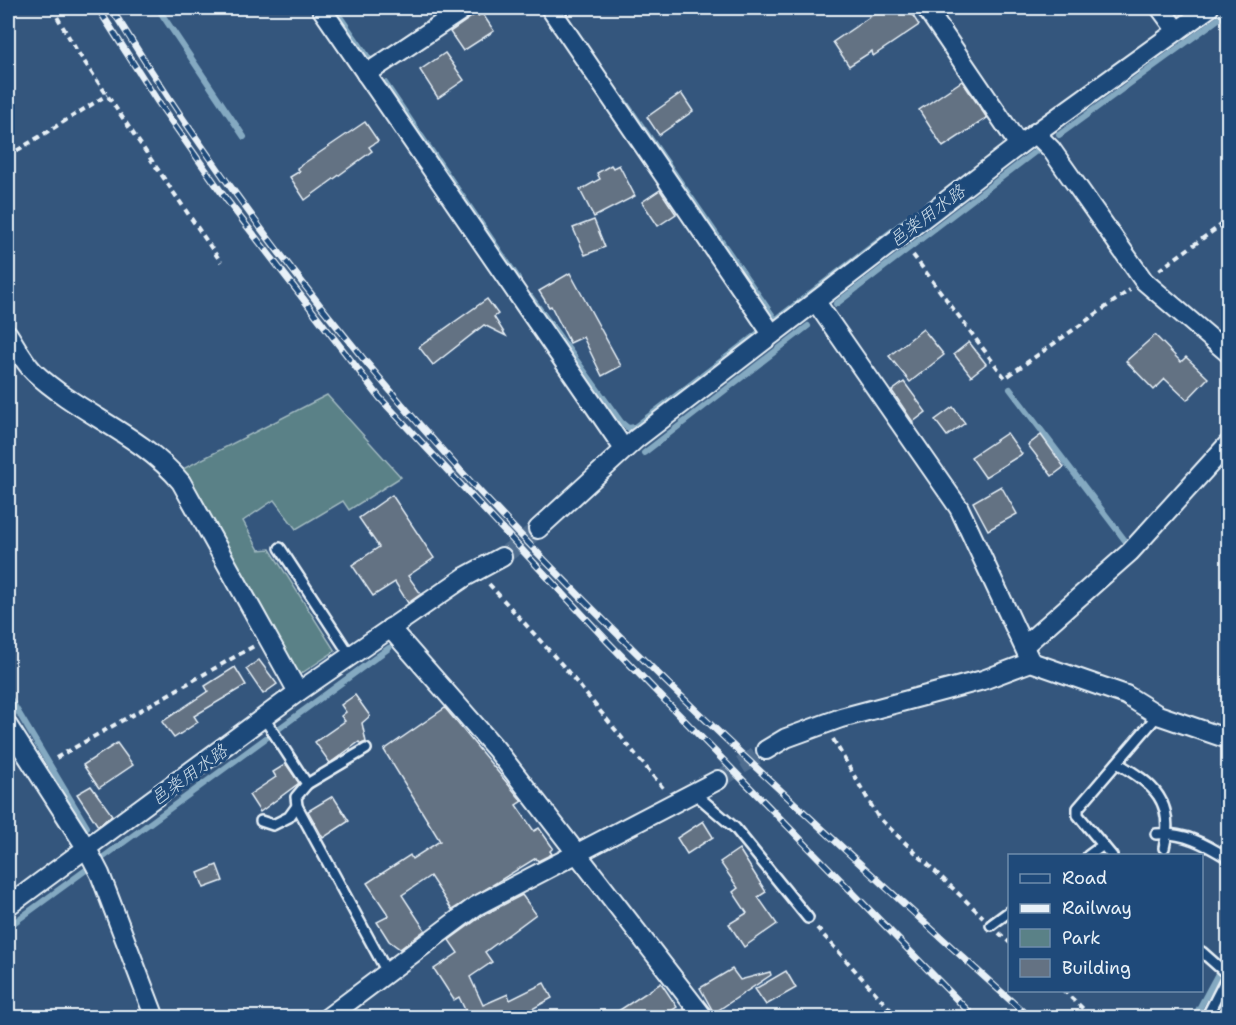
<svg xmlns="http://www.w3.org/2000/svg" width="1236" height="1025" font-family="'Shantell Sans','Klee One',sans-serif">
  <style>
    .green { fill: #5a8187; stroke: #a1b9c0; stroke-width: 1.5 }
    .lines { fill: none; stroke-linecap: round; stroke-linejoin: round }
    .stream { stroke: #84a9c1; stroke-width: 6 }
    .building { fill: #647283; stroke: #e8f1f8; stroke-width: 1.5 }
    .street-tunnel { stroke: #4f6d8f; stroke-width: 18; stroke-dasharray: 18 9; stroke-linecap: butt }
    .lane-casing { stroke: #e8f1f8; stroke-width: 14 }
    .street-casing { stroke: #e8f1f8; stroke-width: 22 }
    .path { stroke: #e8f1f8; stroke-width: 4; stroke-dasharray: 6 4.5; stroke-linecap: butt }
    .lane { stroke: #1f4a7a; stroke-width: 9 }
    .street { stroke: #1f4a7a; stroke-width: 18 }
    .rail-casing { stroke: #e8f1f8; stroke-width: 7 }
    .rail { stroke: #1f4a7a; stroke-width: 4.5; stroke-dasharray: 14; stroke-linecap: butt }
    .labels { text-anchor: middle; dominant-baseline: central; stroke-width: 6; stroke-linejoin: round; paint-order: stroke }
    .water-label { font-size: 18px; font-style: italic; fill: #cfdfea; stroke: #1f4a7a }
  </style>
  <rect width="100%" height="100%" fill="#34567d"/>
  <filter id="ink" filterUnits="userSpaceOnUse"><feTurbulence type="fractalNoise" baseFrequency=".0167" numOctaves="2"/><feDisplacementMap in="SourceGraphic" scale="12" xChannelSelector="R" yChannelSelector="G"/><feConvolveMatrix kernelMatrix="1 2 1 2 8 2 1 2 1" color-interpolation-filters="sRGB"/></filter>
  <g filter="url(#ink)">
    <polygon class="green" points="327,395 401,477 349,510 343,501 296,529 274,500 243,521 259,550 270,549 335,651 299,675 181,470"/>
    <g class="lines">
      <g class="stream">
        <polyline points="151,8 153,11 159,10 244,137"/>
        <polyline points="334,8 370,60"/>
        <polyline points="385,83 518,278"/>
        <polyline points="625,102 775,319"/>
        <polyline points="1059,135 1228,12"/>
        <polyline points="531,297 621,422 628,428 635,427 917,212"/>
        <polyline points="836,304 1036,151"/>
        <polyline points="1010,389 1127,543"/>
        <polyline points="644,453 808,326"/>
        <polyline points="8,695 87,827"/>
        <polyline points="8,927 389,648"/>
        <polyline points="1194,1018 1228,955"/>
      </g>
    </g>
    <g class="building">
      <polygon points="883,8 908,8 919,25 873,56 872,51 849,66 833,42"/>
      <polygon points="482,13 494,31 463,51 450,32 476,14 478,16"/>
      <polygon points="445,53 464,80 438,98 420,70"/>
      <polygon points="962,81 987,118 943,147 919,110"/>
      <polygon points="681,93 693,111 659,135 647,117"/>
      <polygon points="365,122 378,141 369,147 372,151 305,200 290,177 300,171 297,168"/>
      <polygon points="611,165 613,168 619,165 635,196 594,217 580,190 600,179 597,173"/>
      <polygon points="660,190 676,214 658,226 642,202"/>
      <polygon points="594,220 605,247 585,255 573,228"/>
      <polygon points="570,273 621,366 602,376 583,337 570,343 551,306 549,307 539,291"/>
      <polygon points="487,299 498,314 494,317 506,336 484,325 433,365 419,347"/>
      <polygon points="923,329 944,355 910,382 889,356"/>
      <polygon points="1155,335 1181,362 1186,357 1208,378 1187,400 1165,379 1154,390 1126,361"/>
      <polygon points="969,342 986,364 971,376 954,354"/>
      <polygon points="904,382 926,412 913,422 892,391"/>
      <polygon points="953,407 965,423 947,436 935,420"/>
      <polygon points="1007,433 1022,454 985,477 971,457"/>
      <polygon points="1041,435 1064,467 1052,476 1028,445"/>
      <polygon points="1001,486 1017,514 988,530 973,502"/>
      <polygon points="392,495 434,558 408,576 421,594 408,603 395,582 373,596 352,565 379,547 359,518"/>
      <polygon points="259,660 277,684 263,694 246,669"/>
      <polygon points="235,667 246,685 194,716 198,722 174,738 162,722 208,691 205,686"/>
      <polygon points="355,695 370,716 362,723 366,742 361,744 359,742 330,763 315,742 345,721 341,716 346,712 341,705"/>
      <polygon points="445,708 522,801 516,805 534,831 539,828 553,848 550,851 552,854 538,861 536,858 452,910 430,876 402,895 425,930 400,949 389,941 377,922 389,916 367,883 410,855 412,859 440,841 384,750"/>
      <polygon points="117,743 133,765 99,788 83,765"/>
      <polygon points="286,764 299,783 260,812 249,795 276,777 273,772"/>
      <polygon points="91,786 112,815 98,826 77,794"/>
      <polygon points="333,796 349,821 323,838 308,811"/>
      <polygon points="703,821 713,837 687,854 677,838"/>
      <polygon points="739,849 766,892 758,897 777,924 744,947 729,924 747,913 733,892 738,888 720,862"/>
      <polygon points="217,865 223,881 204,888 198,873"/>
      <polygon points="522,895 536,914 485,952 492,962 470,977 483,1005 508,994 510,1000 544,983 552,998 518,1017 455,1017 466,1012 459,997 454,1000 434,969 458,953 449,940 482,916"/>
      <polygon points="732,969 740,980 770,972 771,975 714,1013 700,988"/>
      <polygon points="786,971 796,988 766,1005 755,989"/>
      <polygon points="661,983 677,1007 662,1017 609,1017"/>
    </g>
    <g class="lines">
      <g class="street-tunnel">
        <polyline points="502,557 538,529"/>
        <polyline points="718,780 766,750"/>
      </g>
      <g class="lane-casing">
        <g id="lane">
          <polyline points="280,548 350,655"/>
          <polyline points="264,718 307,784 296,797 297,806 387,972"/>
          <path d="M1117 763C1154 784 1175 802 1164 848"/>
          <polyline points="307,784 366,749"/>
          <polyline points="694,793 735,828 808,918"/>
          <polyline points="261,821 273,825 289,817 297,806"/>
          <path d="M1156 834C1184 832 1205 844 1228 858"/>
          <polyline points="1088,856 1103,845"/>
          <polyline points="1112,856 1078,815 1078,808 1158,715"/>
          <polyline points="991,925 1010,911"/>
          <polyline points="1202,952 1228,975"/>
          <polyline points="1206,1018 1228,975"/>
        </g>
      </g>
      <g class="street-casing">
        <g id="street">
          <polyline points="321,8 624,449"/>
          <polyline points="550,8 772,334"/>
          <polyline points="926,8 1019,145"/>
          <polyline points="1160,8 1177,31"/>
          <polyline points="366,74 465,8"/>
          <polyline points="1035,133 1051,149 1144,281 1228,353"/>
          <polyline points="816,302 959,508 1031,662"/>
          <path d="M8 334C16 346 23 361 34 372 79 414 141 434 181 482L298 692"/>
          <polyline points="538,529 636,439 1019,145 1209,8"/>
          <polyline points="390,628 496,749 704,1018"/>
          <polyline points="1025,645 1130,552 1228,444"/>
          <polyline points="8,726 87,849 100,874 155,1018"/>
          <polyline points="766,750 786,738 841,718 983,680 1031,662 1126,695 1158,715 1228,739"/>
          <polyline points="8,906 298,692 465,577 502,557"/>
          <polyline points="327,1018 476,906 718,780"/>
        </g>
      </g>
      <g class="path">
        <polyline points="52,8 77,51 221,262"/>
        <polyline points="8,156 107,95"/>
        <polyline points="913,255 1005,378 1130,290"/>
        <polyline points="1159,270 1228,220"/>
        <polyline points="489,584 564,667 663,788"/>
        <polyline points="833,739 878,817 983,917"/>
        <polyline points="56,758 254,646"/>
        <polyline points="817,928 898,1018"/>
        <polyline points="999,933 1010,943"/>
        <polyline points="1063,990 1093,1018"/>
      </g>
      <use href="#lane" class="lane"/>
      <use href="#street" class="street"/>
      <g class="rail-casing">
        <g id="rail">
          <polyline points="98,8 158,102 226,199 380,398 608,642 975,1018"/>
          <path d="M111 8C212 171 330 327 459 469 637 664 834 841 1030 1018"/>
        </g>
      </g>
      <use href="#rail" class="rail"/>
    </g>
  </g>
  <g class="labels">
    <g class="water-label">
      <text transform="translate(927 216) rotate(-37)">邑楽用水路</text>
      <text transform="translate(189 775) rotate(-36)">邑楽用水路</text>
    </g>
  </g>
  <rect width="1236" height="1025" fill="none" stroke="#1f4a7a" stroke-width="30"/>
  <rect x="15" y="15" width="1206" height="995" fill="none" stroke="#e8f1f8" stroke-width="2" filter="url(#ink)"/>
  <rect x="1008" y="854" width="195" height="138" fill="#1f4a7a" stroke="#6f8dac" stroke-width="1.5"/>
  <rect x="1020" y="874" width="30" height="9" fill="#1f4a7a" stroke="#6f8dac" stroke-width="1.5"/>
  <text x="1062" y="884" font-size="18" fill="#e8f1f8">Road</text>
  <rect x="1020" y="904" width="30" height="9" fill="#e8f1f8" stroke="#6f8dac" stroke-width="1.5"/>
  <text x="1062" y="914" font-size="18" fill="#e8f1f8">Railway</text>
  <rect x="1020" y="929" width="30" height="18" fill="#5a8187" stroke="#6f8dac" stroke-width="1.5"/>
  <text x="1062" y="944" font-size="18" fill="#e8f1f8">Park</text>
  <rect x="1020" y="959" width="30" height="18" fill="#647283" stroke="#6f8dac" stroke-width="1.5"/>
  <text x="1062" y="974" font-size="18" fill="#e8f1f8">Building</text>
</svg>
